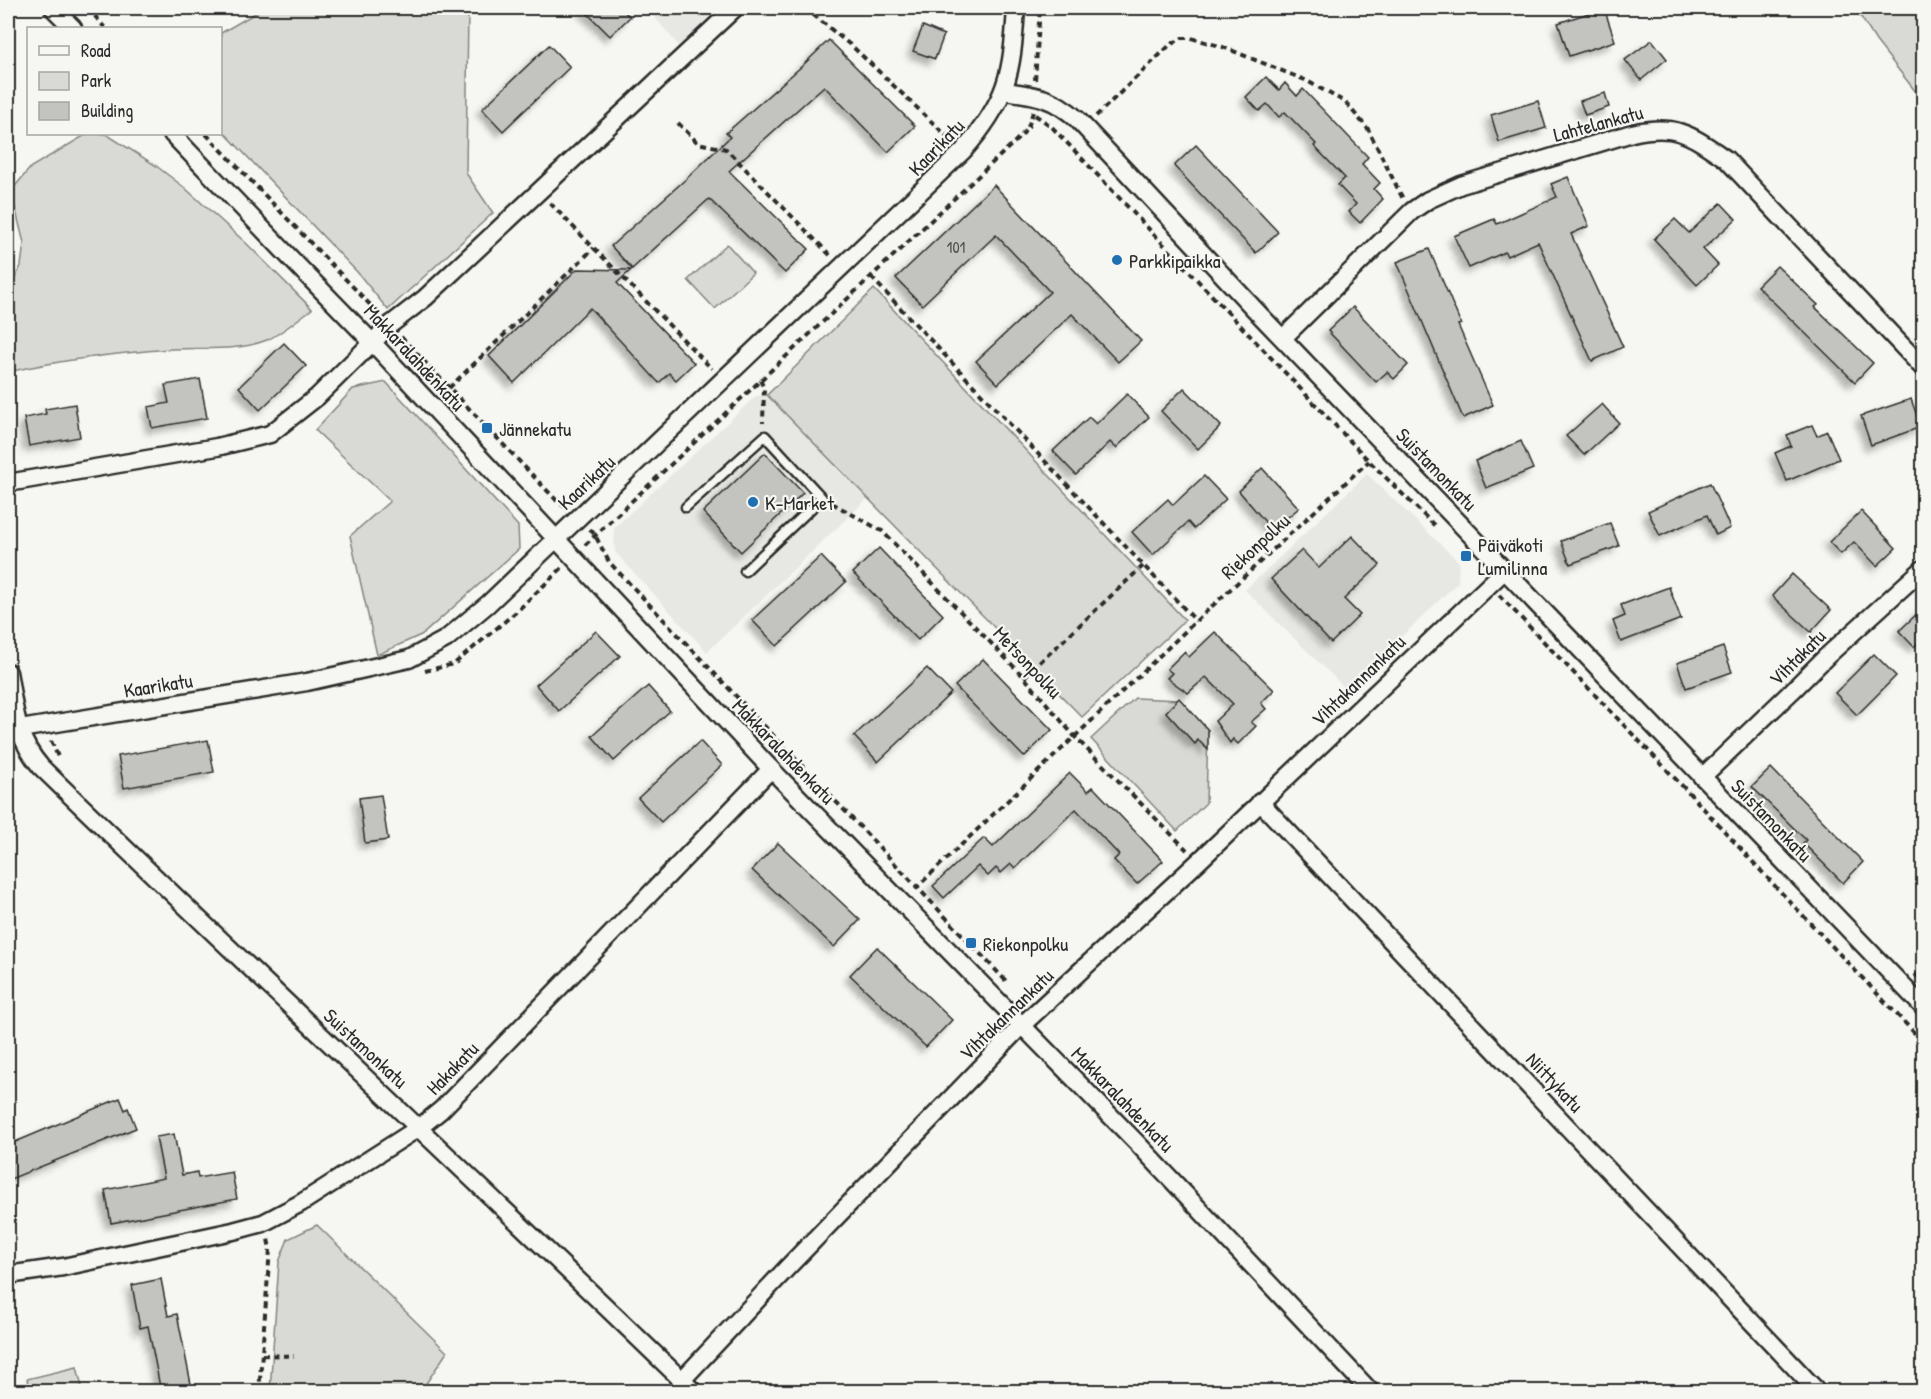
<svg xmlns="http://www.w3.org/2000/svg" width="1931" height="1399" font-family="'Patrick Hand',sans-serif">
  <style>
    .built { fill: #e7e7e3 }
    .green { fill: #d9d9d5; stroke: #828280; stroke-width: 1.5 }
    .building { fill: #c3c3c0; stroke: #2b2b2b; stroke-width: 1.5; filter: url(#shadow) }
    .lines { fill: none; stroke-linecap: round; stroke-linejoin: round }
    .service-casing { stroke: #2b2b2b; stroke-width: 13 }
    .minor-casing { stroke: #2b2b2b; stroke-width: 21 }
    .path { stroke: #2b2b2b; stroke-width: 4; stroke-dasharray: 6 4.5; stroke-linecap: butt }
    .service { stroke: #f6f6f2; stroke-width: 8 }
    .minor { stroke: #f6f6f2; stroke-width: 16 }
    .poi-dot { fill: #1f6fb2; stroke: #f6f6f2; stroke-width: 2 }
    .labels { text-anchor: middle; dominant-baseline: central; stroke-width: 4.5; stroke-linejoin: round; paint-order: stroke }
    .number-label { font-size: 16px; fill: #515150 }
    .street-label { font-size: 20px; fill: #2b2b2b; stroke: #f6f6f2 }
    .poi-label { font-size: 20px; fill: #2b2b2b; stroke: #f6f6f2; text-anchor: start }
  </style>
  <defs>
    <filter id="shadow"><feDropShadow dx="-5.5" dy="5.5" stdDeviation="3" flood-color="#0004"/></filter>
  </defs>
  <rect width="100%" height="100%" fill="#f6f6f2"/>
  <filter id="ink" filterUnits="userSpaceOnUse"><feTurbulence type="fractalNoise" baseFrequency=".0167" numOctaves="2"/><feDisplacementMap in="SourceGraphic" scale="12" xChannelSelector="R" yChannelSelector="G"/><feConvolveMatrix kernelMatrix="1 2 1 2 8 2 1 2 1" color-interpolation-filters="sRGB"/></filter>
  <g filter="url(#ink)">
    <g class="built">
      <polygon points="647,8 718,8 679,46"/>
      <polygon points="767,395 868,498 707,652 615,552 614,528 756,396"/>
      <polygon points="1367,474 1459,562 1458,582 1347,690 1245,590"/>
    </g>
    <g class="green">
      <polygon points="264,8 468,8 466,173 493,213 388,310 358,273 221,129 221,33"/>
      <polygon points="1850,8 1923,8 1923,101 1876,41 1861,17"/>
      <path d="M87 134H106L155 165 185 188 246 243 312 309C299 318 281 334 267 340 237 352 203 347 171 349 117 353 61 360 8 372V293L21 266 24 243 11 191 31 167Z"/>
      <polygon points="727,244 753,273 715,309 688,280"/>
      <polygon points="874,289 1185,620 1082,717 767,395"/>
      <polygon points="386,382 518,526 519,549 423,634 377,655 350,536 390,501 315,430 353,389"/>
      <polygon points="1135,698 1180,700 1208,730 1206,803 1177,831 1091,739"/>
      <polygon points="317,1225 447,1352 421,1391 270,1391 279,1262 288,1239"/>
      <polygon points="77,1367 83,1391 30,1391 27,1379"/>
    </g>
    <g class="building">
      <polygon points="582,8 621,8 630,17 610,36"/>
      <polygon points="1604,8 1615,41 1569,56 1558,23"/>
      <polygon points="923,26 944,35 935,59 913,51"/>
      <polygon points="829,40 915,126 888,152 824,86 729,171 809,249 785,273 709,199 632,269 611,246 687,178 730,137 726,133 802,66"/>
      <polygon points="1652,40 1667,59 1641,80 1625,60"/>
      <polygon points="549,45 570,67 503,131 482,109"/>
      <polygon points="1266,77 1279,90 1285,83 1297,96 1303,89 1368,157 1362,164 1380,183 1374,189 1383,199 1360,223 1349,212 1356,204 1338,185 1345,178 1314,146 1316,144 1285,112 1279,117 1267,104 1259,111 1246,97"/>
      <polygon points="1605,93 1609,107 1585,115 1580,101"/>
      <polygon points="1538,101 1546,128 1499,142 1491,115"/>
      <polygon points="1196,145 1278,232 1256,253 1174,166"/>
      <polygon points="1568,177 1589,226 1571,234 1623,347 1592,361 1538,242 1507,256 1505,252 1469,268 1454,236 1494,219 1497,224 1557,197 1551,184"/>
      <polygon points="994,185 1141,341 1118,362 1072,314 998,384 976,361 1050,292 996,235 922,305 896,278"/>
      <polygon points="1721,203 1736,219 1703,249 1718,265 1697,285 1654,239 1675,219 1689,233"/>
      <polygon points="1429,249 1461,324 1458,325 1493,405 1463,418 1397,262"/>
      <polygon points="1777,266 1818,305 1815,307 1873,363 1855,382 1757,286"/>
      <polygon points="577,269 631,270 617,283 694,363 676,380 669,373 659,383 590,308 514,383 489,356"/>
      <polygon points="1353,307 1408,365 1394,379 1387,372 1376,382 1328,331"/>
      <polygon points="284,343 306,366 260,410 239,387"/>
      <polygon points="200,379 207,418 152,428 148,407 169,403 165,385"/>
      <polygon points="1184,388 1221,426 1198,449 1161,411"/>
      <polygon points="1127,394 1149,417 1116,448 1110,442 1076,475 1053,451 1089,417 1096,424"/>
      <polygon points="1911,399 1921,427 1871,445 1861,416"/>
      <polygon points="75,404 80,437 29,446 24,418 46,414 45,409"/>
      <polygon points="1602,404 1619,423 1584,455 1566,436"/>
      <polygon points="1812,425 1817,436 1827,431 1839,459 1787,481 1775,453 1791,446 1787,435"/>
      <polygon points="1521,441 1533,469 1486,488 1475,461"/>
      <polygon points="765,453 803,493 741,552 703,512"/>
      <polygon points="1262,468 1299,508 1272,530 1239,491"/>
      <polygon points="1204,476 1226,499 1194,529 1188,522 1153,555 1132,532 1168,499 1173,505"/>
      <polygon points="1710,483 1730,528 1716,535 1707,515 1660,536 1648,511"/>
      <polygon points="1861,511 1896,548 1877,566 1854,542 1841,554 1829,542"/>
      <polygon points="1610,523 1619,546 1570,564 1561,541"/>
      <polygon points="1352,536 1380,565 1344,599 1360,615 1331,643 1271,579 1302,550 1319,568"/>
      <polygon points="879,548 943,615 918,640 853,573"/>
      <polygon points="821,556 846,582 777,646 752,620"/>
      <polygon points="1792,574 1831,610 1811,632 1772,596"/>
      <polygon points="1669,587 1681,619 1621,642 1613,621 1625,616 1621,605"/>
      <polygon points="1923,608 1923,638 1914,647 1899,631"/>
      <polygon points="596,631 620,656 559,711 536,685"/>
      <polygon points="1215,632 1274,690 1261,703 1266,709 1251,722 1256,726 1238,744 1233,739 1230,743 1215,721 1233,704 1206,677 1188,693 1167,678 1172,673 1167,669 1184,652 1189,657"/>
      <polygon points="1723,647 1732,672 1686,688 1677,663"/>
      <polygon points="1874,654 1896,676 1857,715 1835,693"/>
      <polygon points="983,659 1052,730 1024,757 955,686"/>
      <polygon points="927,668 951,693 878,762 854,736"/>
      <polygon points="648,686 670,711 614,761 592,736"/>
      <polygon points="1179,698 1208,730 1208,750 1198,740 1195,744 1166,712"/>
      <polygon points="208,740 214,772 124,788 118,756"/>
      <polygon points="700,741 722,765 661,822 638,798"/>
      <polygon points="1771,768 1863,862 1843,883 1803,843 1806,840 1752,787"/>
      <polygon points="1070,773 1088,791 1093,787 1163,861 1137,884 1114,860 1119,855 1076,809 1015,868 1011,864 1001,873 996,868 988,876 978,866 944,898 933,886 984,838 993,847"/>
      <polygon points="381,795 388,840 365,843 359,798"/>
      <polygon points="778,843 860,920 834,947 752,870"/>
      <polygon points="877,947 952,1020 926,1047 850,975"/>
      <polygon points="120,1098 125,1110 128,1108 136,1128 8,1180 8,1145"/>
      <polygon points="174,1134 182,1175 197,1172 198,1178 232,1172 237,1199 111,1223 105,1190 164,1178 156,1137"/>
      <polygon points="161,1279 168,1316 177,1314 192,1389 161,1392 148,1326 140,1328 132,1285"/>
    </g>
    <g class="lines">
      <g class="service-casing">
        <polyline id="service" points="686,507 765,436 822,498 745,571"/>
      </g>
      <g class="minor-casing">
        <g id="minor">
          <polyline points="53,8 73,28"/>
          <path d="M1004 91C1035 95 1053 97 1077 119L1260 315 1924 1008"/>
          <polyline points="172,134 297,265 372,342 771,769 1138,1144 1371,1392"/>
          <path d="M1283 338 1412 211 1428 200 1461 185 1632 133C1677 123 1691 135 1726 159L1924 369"/>
          <polyline points="8,483 217,447 270,434 317,397 390,325 425,298 735,8"/>
          <path d="M8 672C15 709 15 737 41 767 257 977 478 1182 694 1392"/>
          <path d="M8 731 307 682 409 659 446 639 488 604 963 151C1008 100 1012 74 1016 8"/>
          <polyline points="1702,777 1792,691 1827,656 1924,568"/>
          <polyline points="1260,802 1818,1392"/>
          <polyline points="8,1275 63,1267 233,1231 263,1223 301,1203 420,1127 441,1110 771,769"/>
          <polyline points="682,1380 787,1268 1021,1026 1198,862 1505,570"/>
        </g>
      </g>
      <g class="path">
        <polyline points="88,8 105,28"/>
        <polyline points="805,8 854,48 952,141"/>
        <polyline points="1035,80 1040,8"/>
        <polyline points="1035,115 1051,126 1369,461 1435,526"/>
        <polyline points="1096,116 1170,45 1182,38 1191,38 1223,47 1305,80 1345,102 1368,129 1403,199"/>
        <polyline points="678,123 698,143 726,149 831,256"/>
        <polyline points="206,134 379,314"/>
        <polyline points="550,203 712,369"/>
        <polyline points="871,277 1196,621"/>
        <polyline points="401,337 558,502 567,508"/>
        <polyline points="760,380 764,388 763,423"/>
        <polyline points="449,388 594,248"/>
        <polyline points="832,503 882,531 1024,677 1075,737 1187,850"/>
        <polyline points="590,529 595,535 609,562 1007,982"/>
        <polyline points="585,545 1022,135 1028,127 1033,112"/>
        <polyline points="1499,595 1691,795 1775,886 1924,1043"/>
        <polyline points="425,671 454,664 516,612 562,568"/>
        <polyline points="1024,677 1143,566"/>
        <polyline points="51,741 59,759"/>
        <polyline points="915,889 1196,621 1369,461"/>
        <polyline points="1915,977 1924,968"/>
        <polyline points="262,1355 294,1356"/>
        <polyline points="259,1392 270,1249 268,1239"/>
      </g>
      <use href="#service" class="service"/>
      <use href="#minor" class="minor"/>
    </g>
  </g>
  <g class="poi-dot">
    <circle cx="1117" cy="260" r="6"/>
    <rect x="481" y="422" width="12" height="12" rx="3"/>
    <circle cx="753" cy="502" r="6"/>
    <rect x="1460" y="550" width="12" height="12" rx="3"/>
    <rect x="965" y="937" width="12" height="12" rx="3"/>
  </g>
  <g class="labels">
    <g class="number-label">
      <text x="956" y="247">101</text>
    </g>
    <g class="street-label">
      <text transform="translate(1598 123) rotate(-15)">Lahtelankatu</text>
      <text transform="translate(936 147) rotate(-46)">Kaarikatu</text>
      <text transform="translate(415 357) rotate(47)">Makkaralahdenkatu</text>
      <text transform="translate(1437 469) rotate(46)">Suistamonkatu</text>
      <text transform="translate(586 482) rotate(-43)">Kaarikatu</text>
      <text transform="translate(1255 546) rotate(-43)">Riekonpolku</text>
      <text transform="translate(1797 657) rotate(-45)">Vihtakatu</text>
      <text transform="translate(1028 662) rotate(47)">Metsonpolku</text>
      <text transform="translate(1358 680) rotate(-44)">Vihtakannankatu</text>
      <text transform="translate(158 685) rotate(-9)">Kaarikatu</text>
      <text transform="translate(784 751) rotate(46)">Makkaralahdenkatu</text>
      <text transform="translate(1772 820) rotate(46)">Suistamonkatu</text>
      <text transform="translate(1006 1014) rotate(-44)">Vihtakannankatu</text>
      <text transform="translate(366 1048) rotate(43)">Suistamonkatu</text>
      <text transform="translate(452 1068) rotate(-46)">Hakakatu</text>
      <text transform="translate(1555 1082) rotate(47)">Niittykatu</text>
      <text transform="translate(1123 1099) rotate(46)">Makkaralahdenkatu</text>
    </g>
    <g class="poi-label">
      <text x="1129" y="260">Parkkipaikka</text>
      <text x="499" y="428">Jännekatu</text>
      <text x="765" y="502">K-Market</text>
      <text x="1478" y="544">Päiväkoti<tspan x="1478" dy="23">Lumilinna</tspan></text>
      <text x="983" y="943">Riekonpolku</text>
    </g>
  </g>
  <rect width="1931" height="1399" fill="none" stroke="#f6f6f2" stroke-width="30"/>
  <rect x="15" y="15" width="1901" height="1369" fill="none" stroke="#2b2b2b" stroke-width="2" filter="url(#ink)"/>
  <rect x="27" y="27" width="195" height="108" fill="#f6f6f2" stroke="#a5a5a2" stroke-width="1.5"/>
  <rect x="39" y="46" width="30" height="9" fill="#f6f6f2" stroke="#a5a5a2" stroke-width="1.5"/>
  <text x="81" y="57" font-size="18" fill="#2b2b2b">Road</text>
  <rect x="39" y="72" width="30" height="18" fill="#d9d9d5" stroke="#a5a5a2" stroke-width="1.5"/>
  <text x="81" y="87" font-size="18" fill="#2b2b2b">Park</text>
  <rect x="39" y="102" width="30" height="18" fill="#c3c3c0" stroke="#a5a5a2" stroke-width="1.5"/>
  <text x="81" y="117" font-size="18" fill="#2b2b2b">Building</text>
</svg>
